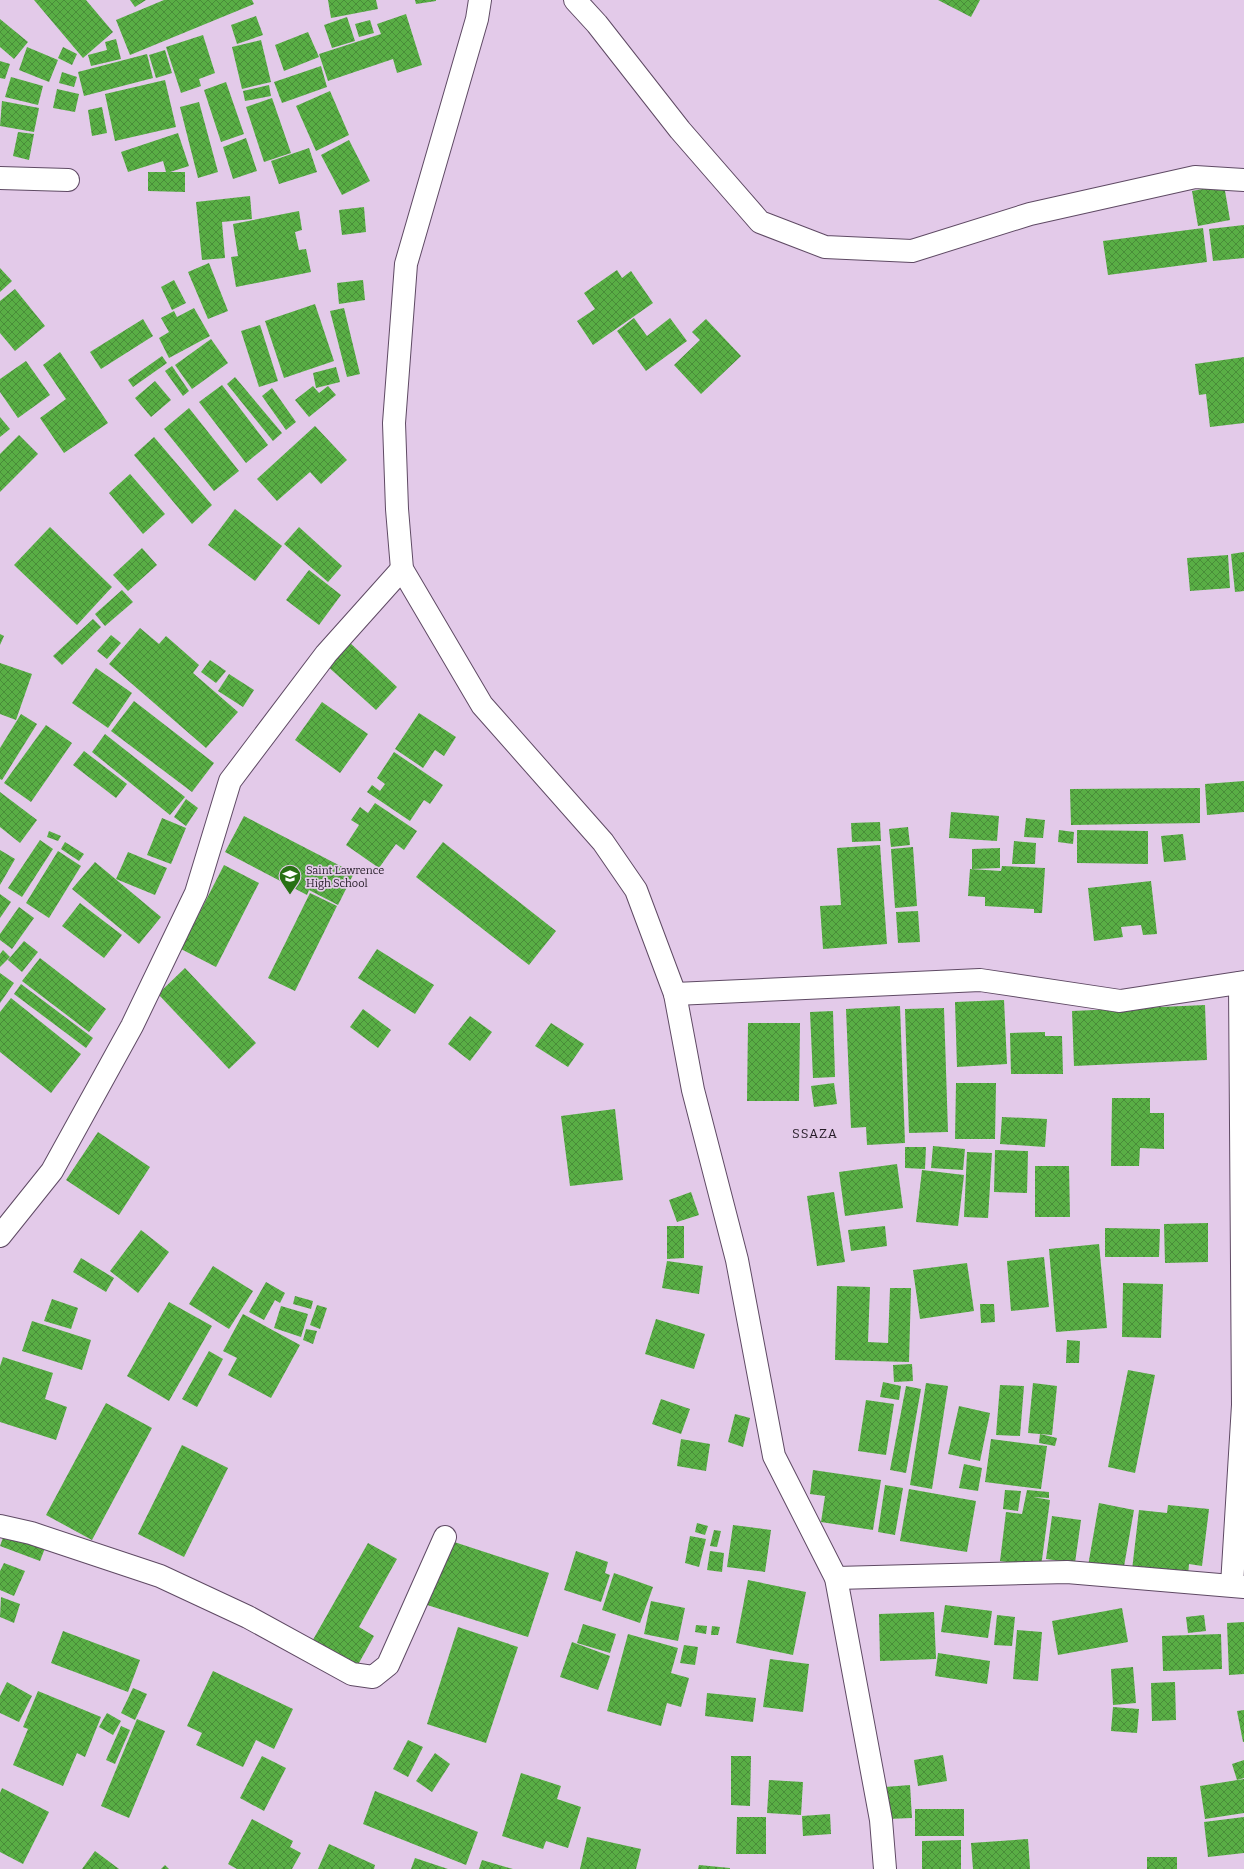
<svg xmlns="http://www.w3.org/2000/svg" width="1244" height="1869" font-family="Bitter,serif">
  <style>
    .building { fill: url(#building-cross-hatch) }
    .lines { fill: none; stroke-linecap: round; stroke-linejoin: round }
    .minor-casing { stroke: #5f4a64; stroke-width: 24 }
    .minor { stroke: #fff; stroke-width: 22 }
    .labels { text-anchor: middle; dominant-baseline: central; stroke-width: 3.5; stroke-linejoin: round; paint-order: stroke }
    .poi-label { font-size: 11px; fill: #241b26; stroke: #e3cae9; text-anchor: start }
    .quarter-label { font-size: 13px; letter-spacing: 1px; fill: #241b26; stroke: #e3cae9 }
  </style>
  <defs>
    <pattern id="building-cross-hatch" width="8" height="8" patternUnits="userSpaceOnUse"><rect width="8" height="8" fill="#59ae45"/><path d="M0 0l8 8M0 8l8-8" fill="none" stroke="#498d39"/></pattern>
  </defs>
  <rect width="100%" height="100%" fill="#e3cae9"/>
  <g class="building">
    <polygon points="34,0 86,0 113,32 83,58"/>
    <polygon points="130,0 146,0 135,7"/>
    <polygon points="164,0 252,0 254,4 130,55 116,20"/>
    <polygon points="328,0 376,0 378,9 331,18"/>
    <polygon points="415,0 436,0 436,1 416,4"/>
    <polygon points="938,0 980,0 971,17"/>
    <polygon points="406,14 422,65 397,73 393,59 328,81 319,54 381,34 377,24"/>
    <polygon points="256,16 263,35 237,44 231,25"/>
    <polygon points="347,17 355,41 332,48 324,25"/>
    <polygon points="0,19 28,42 14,59 0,47"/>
    <polygon points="370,20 374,33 359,37 355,24"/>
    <polygon points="308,32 319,57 284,71 275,45"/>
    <polygon points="203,35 215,73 199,79 201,86 181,93 166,47"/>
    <polygon points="116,39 121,59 91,66 88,55 107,50 105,42"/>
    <polygon points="261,40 271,82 242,89 232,47"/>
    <polygon points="27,47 58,60 49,82 19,70"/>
    <polygon points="63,47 77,54 72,65 58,58"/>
    <polygon points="165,50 172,73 156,78 149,55"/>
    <polygon points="147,54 153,78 84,96 78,72"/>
    <polygon points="0,61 10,64 5,79 0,78"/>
    <polygon points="321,66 327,87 282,103 274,82"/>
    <polygon points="62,72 77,77 74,87 59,83"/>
    <polygon points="11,77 43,86 38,105 5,97"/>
    <polygon points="165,80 176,127 115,141 105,94"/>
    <polygon points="226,82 244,134 221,142 204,90"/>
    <polygon points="269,85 271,96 245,101 243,91"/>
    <polygon points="57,89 79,94 75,112 53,108"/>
    <polygon points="330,91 349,135 316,151 296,106"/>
    <polygon points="272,98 291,153 264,162 246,107"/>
    <polygon points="2,101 39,108 34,132 0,126"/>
    <polygon points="199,102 218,172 198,178 180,107"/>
    <polygon points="102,107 107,133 92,136 88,110"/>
    <polygon points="18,132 34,134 29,160 13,156"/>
    <polygon points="178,133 189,166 170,172 185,172 185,192 148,191 148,172 166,172 163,161 128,172 121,152"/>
    <polygon points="246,138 257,171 233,179 223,147"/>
    <polygon points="349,140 370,181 342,195 321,155"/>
    <polygon points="309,148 317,172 279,184 271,161"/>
    <polygon points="1224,185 1230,220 1198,226 1192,191"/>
    <polygon points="250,196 252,219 222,222 225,258 202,260 196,202"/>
    <polygon points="364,207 366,232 342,235 339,210"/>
    <polygon points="299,211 302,230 295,232 299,250 306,249 311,272 236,287 231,257 238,256 233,224"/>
    <polygon points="1244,225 1244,258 1213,261 1209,229"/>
    <polygon points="1203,228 1207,262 1108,275 1103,241"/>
    <polygon points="209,263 228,311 208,319 188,272"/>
    <polygon points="0,268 12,281 0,292"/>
    <polygon points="617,270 622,278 631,271 653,303 593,345 577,321 595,309 584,293"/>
    <polygon points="174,280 186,303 172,310 161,287"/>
    <polygon points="363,280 365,300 339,304 337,283"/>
    <polygon points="15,289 45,326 15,351 0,333 0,301"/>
    <polygon points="315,304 334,361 284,378 265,321"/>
    <polygon points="194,308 210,336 169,358 159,338 169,332 161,318 174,311 177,317"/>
    <polygon points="344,308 360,374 347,377 330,311"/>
    <polygon points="634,318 647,336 670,318 687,341 646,371 617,331"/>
    <polygon points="143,319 153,336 101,369 90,352"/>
    <polygon points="706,319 741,356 701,394 674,365 700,340 692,332"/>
    <polygon points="260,325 278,381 259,387 241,331"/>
    <polygon points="211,339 228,363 192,389 175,365"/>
    <polygon points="60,352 108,423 64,453 40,418 66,399 43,365"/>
    <polygon points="162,356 167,363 133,387 128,380"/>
    <polygon points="1244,357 1244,423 1210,427 1206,394 1199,395 1195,364"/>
    <polygon points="26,361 50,395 18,418 0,392 0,379"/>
    <polygon points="172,366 189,391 183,396 165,371"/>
    <polygon points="336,367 340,382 316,388 313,373"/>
    <polygon points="235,377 282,433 273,441 227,384"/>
    <polygon points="155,381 171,400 151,417 135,398"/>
    <polygon points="222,385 268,445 246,463 199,402"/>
    <polygon points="313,386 319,393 328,386 336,395 309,417 295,400"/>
    <polygon points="272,388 296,422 286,430 262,396"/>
    <polygon points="189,408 239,471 214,491 164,429"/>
    <polygon points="0,417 10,429 0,437"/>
    <polygon points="315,426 347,460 321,484 310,472 277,501 257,479"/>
    <polygon points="19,435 38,454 0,492 0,454"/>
    <polygon points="154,437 212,505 192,524 134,455"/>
    <polygon points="130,474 165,514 143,534 109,493"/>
    <polygon points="235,509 282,546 255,581 208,545"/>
    <polygon points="50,527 112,587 77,625 14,565"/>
    <polygon points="299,527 342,566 328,582 284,544"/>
    <polygon points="142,548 157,565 128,591 113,575"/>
    <polygon points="1244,552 1244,591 1235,592 1231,554"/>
    <polygon points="1228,555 1230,588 1190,591 1187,558"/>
    <polygon points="309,570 341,595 319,625 286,600"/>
    <polygon points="122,590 133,602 105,626 95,614"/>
    <polygon points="93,619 101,627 62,665 53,656"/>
    <polygon points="140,628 159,644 166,636 199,665 193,673 238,712 206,748 109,664"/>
    <polygon points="0,634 4,636 0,645"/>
    <polygon points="111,635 121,643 107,659 97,651"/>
    <polygon points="347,640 397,687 376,710 325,664"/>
    <polygon points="210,660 226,671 216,683 201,672"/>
    <polygon points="0,663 32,674 16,720 0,714"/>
    <polygon points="96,668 132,693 108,728 72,703"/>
    <polygon points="229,674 254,690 243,707 218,691"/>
    <polygon points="134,701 214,763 192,792 111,731"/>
    <polygon points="322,702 368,734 340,773 295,740"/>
    <polygon points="419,713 456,737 444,756 435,750 423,768 395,749"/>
    <polygon points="21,714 37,724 2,780 0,779 0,748"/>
    <polygon points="46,725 72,743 31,802 4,783"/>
    <polygon points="105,734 185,797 170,815 92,752"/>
    <polygon points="84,751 127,784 116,798 73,765"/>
    <polygon points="394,752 443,785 430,804 424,800 410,821 367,792 372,785 380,791 385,784 377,778"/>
    <polygon points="1244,781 1244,812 1207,815 1205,784"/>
    <polygon points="1200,788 1200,823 1071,825 1070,789"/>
    <polygon points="0,792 37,820 20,843 0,827"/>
    <polygon points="186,799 198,808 186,826 174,817"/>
    <polygon points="375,803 417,831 404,850 396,844 379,868 346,845 359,825 351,820 360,807 368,813"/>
    <polygon points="951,812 999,816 997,841 949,838"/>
    <polygon points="244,816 354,873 338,905 309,890 307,895 225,852"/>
    <polygon points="162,818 186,828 171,864 147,855"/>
    <polygon points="1026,818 1045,820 1043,838 1024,837"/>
    <polygon points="880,822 881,841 852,842 851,823"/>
    <polygon points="908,827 910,845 891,847 889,829"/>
    <polygon points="1059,830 1074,832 1073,844 1058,842"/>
    <polygon points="1077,830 1148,831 1148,864 1077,863"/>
    <polygon points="49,831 61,836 58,841 47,837"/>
    <polygon points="1183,834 1186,860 1164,862 1161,836"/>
    <polygon points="40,840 53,849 22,897 8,888"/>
    <polygon points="1014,841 1036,843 1035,864 1012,864"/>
    <polygon points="65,842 84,854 79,861 61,849"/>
    <polygon points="443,842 556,931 529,965 416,877"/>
    <polygon points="880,845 887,944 823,949 820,906 841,905 837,848"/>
    <polygon points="913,847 917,906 895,908 891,849"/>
    <polygon points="1000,848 1000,868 972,869 972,849"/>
    <polygon points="0,850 15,859 0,885"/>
    <polygon points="58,851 81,866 49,918 26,903"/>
    <polygon points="128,852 167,868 155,895 116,879"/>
    <polygon points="95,862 161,917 139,944 72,889"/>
    <polygon points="224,865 259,883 216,967 181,949"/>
    <polygon points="1002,866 1045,868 1042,913 1034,913 1034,909 985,906 985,897 968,896 970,869 1001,871"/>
    <polygon points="1151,881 1157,934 1143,935 1141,925 1121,927 1123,937 1094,941 1088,888"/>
    <polygon points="310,893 337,906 295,991 268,978"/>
    <polygon points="0,894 11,902 0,918"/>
    <polygon points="80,903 122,935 104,958 62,926"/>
    <polygon points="19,907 34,918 12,949 0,940 0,934"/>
    <polygon points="918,911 920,942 898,943 896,912"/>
    <polygon points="24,941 38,952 22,972 8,960"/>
    <polygon points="377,949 434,985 415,1014 358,978"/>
    <polygon points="3,950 10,957 0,967 0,954"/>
    <polygon points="40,958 106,1009 89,1032 22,981"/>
    <polygon points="185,968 256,1043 229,1069 158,994"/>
    <polygon points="0,973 14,983 0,1003"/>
    <polygon points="21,984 93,1038 86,1048 14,994"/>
    <polygon points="11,998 81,1054 51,1093 0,1052 0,1012"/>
    <polygon points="1004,1000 1007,1064 957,1067 955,1002"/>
    <polygon points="1205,1005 1207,1060 1074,1066 1072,1011"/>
    <polygon points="900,1006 905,1143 867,1145 866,1127 851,1128 846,1009"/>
    <polygon points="944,1008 948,1132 909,1133 905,1009"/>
    <polygon points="363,1009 391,1030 378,1048 350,1027"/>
    <polygon points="833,1011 835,1077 813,1078 810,1012"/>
    <polygon points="470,1016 492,1032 470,1061 448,1044"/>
    <polygon points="551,1023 584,1044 568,1067 535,1046"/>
    <polygon points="748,1023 800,1023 799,1101 747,1101"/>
    <polygon points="1045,1032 1045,1036 1062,1036 1063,1074 1011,1074 1010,1033"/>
    <polygon points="834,1083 837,1104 814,1107 811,1086"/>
    <polygon points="956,1083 996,1083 995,1139 955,1139"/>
    <polygon points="1112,1098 1150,1098 1150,1113 1164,1113 1164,1149 1140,1148 1139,1166 1111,1166"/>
    <polygon points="615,1109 623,1180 570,1186 561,1116"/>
    <polygon points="1002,1117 1047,1119 1045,1147 1000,1144"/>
    <polygon points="98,1132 150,1167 119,1215 66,1180"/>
    <polygon points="933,1146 965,1149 963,1170 931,1168"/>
    <polygon points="905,1147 926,1147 925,1169 905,1168"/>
    <polygon points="995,1150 1028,1151 1027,1193 994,1192"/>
    <polygon points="967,1152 992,1153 988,1218 964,1217"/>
    <polygon points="897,1164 903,1208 845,1216 839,1172"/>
    <polygon points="1035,1166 1069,1166 1070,1217 1035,1217"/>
    <polygon points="922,1170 964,1175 958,1226 916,1222"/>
    <polygon points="691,1192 699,1215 677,1222 669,1200"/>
    <polygon points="834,1192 845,1262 817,1266 807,1196"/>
    <polygon points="1208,1223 1208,1262 1165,1263 1164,1224"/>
    <polygon points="667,1226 684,1226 684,1258 667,1259"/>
    <polygon points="885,1226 887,1246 851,1251 848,1230"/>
    <polygon points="1105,1228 1160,1229 1159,1257 1105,1257"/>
    <polygon points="141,1230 169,1252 138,1293 110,1271"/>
    <polygon points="1099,1244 1107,1328 1056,1332 1049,1249"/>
    <polygon points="1044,1257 1049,1307 1011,1311 1007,1261"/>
    <polygon points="81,1258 114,1278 106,1292 73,1272"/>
    <polygon points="667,1261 703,1266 699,1294 662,1288"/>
    <polygon points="967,1263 974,1311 920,1319 913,1270"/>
    <polygon points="213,1266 253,1291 229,1329 189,1304"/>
    <polygon points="266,1282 285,1293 280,1303 275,1300 264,1320 249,1312"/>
    <polygon points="1123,1283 1163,1284 1161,1338 1122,1337"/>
    <polygon points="837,1286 870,1287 868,1342 888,1343 890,1288 911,1288 909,1362 835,1360"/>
    <polygon points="295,1296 313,1301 311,1309 293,1304"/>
    <polygon points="52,1299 78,1308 71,1329 44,1321"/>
    <polygon points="169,1302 212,1326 169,1401 127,1376"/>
    <polygon points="980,1304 994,1304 995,1322 981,1323"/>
    <polygon points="317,1305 327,1308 320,1329 310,1325"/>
    <polygon points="281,1306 308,1314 301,1337 274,1328"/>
    <polygon points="243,1314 300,1345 271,1398 228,1375 237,1358 223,1351"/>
    <polygon points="656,1319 705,1334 694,1369 645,1354"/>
    <polygon points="32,1321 91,1340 82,1370 22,1351"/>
    <polygon points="306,1329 317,1331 313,1344 303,1340"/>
    <polygon points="1067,1340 1080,1341 1079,1363 1066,1363"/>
    <polygon points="209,1351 223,1359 197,1407 182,1399"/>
    <polygon points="3,1357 53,1373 45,1399 67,1407 56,1440 0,1422 0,1366"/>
    <polygon points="912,1364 913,1381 894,1382 893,1365"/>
    <polygon points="1128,1370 1155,1375 1135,1473 1108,1467"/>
    <polygon points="883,1382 901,1386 899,1400 880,1397"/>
    <polygon points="926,1383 948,1386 932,1489 910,1485"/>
    <polygon points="1033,1383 1057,1386 1052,1435 1028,1433"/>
    <polygon points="1000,1385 1024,1386 1020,1436 996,1435"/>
    <polygon points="906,1386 921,1389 906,1473 890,1470"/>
    <polygon points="661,1399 690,1409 681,1434 652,1424"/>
    <polygon points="866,1400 894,1404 886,1455 858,1451"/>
    <polygon points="106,1403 152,1428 92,1540 46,1515"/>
    <polygon points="959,1406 990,1413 980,1461 948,1454"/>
    <polygon points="735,1414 750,1418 743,1447 728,1442"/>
    <polygon points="1040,1434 1057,1438 1055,1446 1039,1443"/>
    <polygon points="681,1439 710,1444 706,1471 677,1466"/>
    <polygon points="991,1439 1047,1446 1041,1489 985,1482"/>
    <polygon points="182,1445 228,1468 184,1557 138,1534"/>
    <polygon points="964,1464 982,1468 978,1491 959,1488"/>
    <polygon points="813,1470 881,1480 873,1530 821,1522 825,1496 810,1494"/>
    <polygon points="885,1485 903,1488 895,1535 878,1532"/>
    <polygon points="909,1489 976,1501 967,1552 900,1541"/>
    <polygon points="1005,1490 1021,1491 1018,1511 1003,1509"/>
    <polygon points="1027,1490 1049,1492 1049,1498 1033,1497 1050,1500 1041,1567 1000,1561 1006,1512 1022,1514"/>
    <polygon points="1099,1503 1134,1510 1123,1572 1088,1566"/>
    <polygon points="1168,1505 1209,1509 1202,1566 1189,1564 1188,1576 1132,1570 1139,1510 1167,1513"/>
    <polygon points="1052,1516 1081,1520 1075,1563 1046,1559"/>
    <polygon points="697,1523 708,1526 705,1535 695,1532"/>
    <polygon points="733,1525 771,1530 765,1572 727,1567"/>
    <polygon points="6,1529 47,1543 40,1561 0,1546"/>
    <polygon points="714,1530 721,1531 717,1547 710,1546"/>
    <polygon points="690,1536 706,1539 699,1567 685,1563"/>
    <polygon points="445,1539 549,1573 528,1637 424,1604"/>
    <polygon points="368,1543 397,1559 359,1627 374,1636 355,1670 310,1645"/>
    <polygon points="576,1551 608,1562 605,1573 610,1575 601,1602 564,1590"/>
    <polygon points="710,1551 724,1553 722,1572 707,1570"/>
    <polygon points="4,1563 25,1571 14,1596 0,1590 0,1571"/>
    <polygon points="614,1573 653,1587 640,1623 602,1610"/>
    <polygon points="748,1580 806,1592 793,1655 736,1643"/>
    <polygon points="1,1597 20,1604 14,1623 0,1617"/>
    <polygon points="651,1601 685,1608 678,1641 644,1634"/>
    <polygon points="945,1605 992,1611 988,1638 941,1632"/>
    <polygon points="1122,1608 1128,1642 1058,1655 1052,1621"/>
    <polygon points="934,1612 936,1659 880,1661 879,1614"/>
    <polygon points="997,1615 1015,1617 1012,1646 994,1645"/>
    <polygon points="1204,1615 1206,1631 1188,1633 1186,1617"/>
    <polygon points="1244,1622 1244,1674 1229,1675 1227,1623"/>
    <polygon points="583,1624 616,1634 610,1653 577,1643"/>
    <polygon points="696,1625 707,1626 706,1634 695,1632"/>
    <polygon points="712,1626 720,1627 718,1635 711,1635"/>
    <polygon points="458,1627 518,1647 486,1743 427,1724"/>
    <polygon points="1017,1630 1042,1632 1038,1681 1013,1679"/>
    <polygon points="63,1631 140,1660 128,1692 51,1663"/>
    <polygon points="628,1634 678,1648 671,1673 689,1678 681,1707 667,1703 661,1726 607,1711"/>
    <polygon points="1221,1634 1222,1669 1163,1671 1162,1636"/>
    <polygon points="572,1642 610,1656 598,1690 560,1677"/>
    <polygon points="684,1645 698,1647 695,1665 680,1663"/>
    <polygon points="938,1653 990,1661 987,1684 935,1676"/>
    <polygon points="770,1659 809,1664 803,1712 763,1707"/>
    <polygon points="1133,1667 1136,1703 1113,1705 1111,1669"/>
    <polygon points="213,1671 293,1709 274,1749 256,1740 243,1767 196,1745 202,1733 187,1726"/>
    <polygon points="7,1682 32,1696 19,1722 0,1713 0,1696"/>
    <polygon points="1175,1682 1176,1720 1152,1721 1151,1683"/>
    <polygon points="133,1688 147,1694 135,1720 121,1713"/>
    <polygon points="38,1691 101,1717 85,1757 77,1753 63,1786 13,1765 28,1729 23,1727"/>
    <polygon points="707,1693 756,1698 753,1722 705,1716"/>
    <polygon points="1113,1707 1139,1709 1137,1733 1111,1731"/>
    <polygon points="1244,1710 1244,1742 1243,1742 1237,1711"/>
    <polygon points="107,1713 121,1721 113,1735 99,1727"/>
    <polygon points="137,1719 165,1731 129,1818 101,1806"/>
    <polygon points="121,1726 130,1730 115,1764 106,1760"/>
    <polygon points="408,1740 423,1747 408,1777 393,1769"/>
    <polygon points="435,1753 450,1764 432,1792 416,1781"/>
    <polygon points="943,1755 947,1781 918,1786 914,1760"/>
    <polygon points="262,1756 286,1768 264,1811 240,1798"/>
    <polygon points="731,1756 751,1756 750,1806 731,1805"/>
    <polygon points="1244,1760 1244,1778 1237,1780 1232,1764"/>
    <polygon points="521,1773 561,1786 557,1799 581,1807 568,1848 546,1841 543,1849 502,1836"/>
    <polygon points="1244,1779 1244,1813 1205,1819 1200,1786"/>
    <polygon points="769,1780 803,1782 801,1815 767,1813"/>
    <polygon points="910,1785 912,1818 887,1819 885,1787"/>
    <polygon points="2,1788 49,1812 23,1864 0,1852 0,1793"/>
    <polygon points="375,1791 478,1832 466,1865 363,1824"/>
    <rect x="915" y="1809" width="49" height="27"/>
    <polygon points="830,1814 831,1834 803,1836 802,1816"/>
    <polygon points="737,1817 766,1817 766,1854 736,1854"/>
    <polygon points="1244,1817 1244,1853 1208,1857 1204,1822"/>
    <polygon points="252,1819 293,1841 290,1847 301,1853 292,1869 237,1869 228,1864"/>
    <polygon points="587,1837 641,1849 636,1869 580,1869"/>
    <polygon points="1028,1839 1030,1869 973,1869 971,1843"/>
    <polygon points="961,1840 961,1869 922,1869 922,1841"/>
    <polygon points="329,1844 375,1865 374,1869 318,1869"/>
    <polygon points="95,1851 119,1869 82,1869"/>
    <rect x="1147" y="1857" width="30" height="12"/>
    <polygon points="415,1858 448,1869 411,1869"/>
    <polygon points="482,1860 513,1869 479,1869"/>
    <polygon points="165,1865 169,1869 161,1869"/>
    <polygon points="699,1865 730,1868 730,1869 698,1869"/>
  </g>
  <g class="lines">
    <g class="minor-casing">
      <g id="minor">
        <polyline points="480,0 477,19 406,264 394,423 397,509 402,569 482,705 603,842 636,890 675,994 693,1090 737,1260 774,1456 836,1578 881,1820 885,1869"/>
        <polyline points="575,0 597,24 680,130 760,222 825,247 912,251 1030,214 1195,177 1244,180"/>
        <polyline points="0,178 68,180"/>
        <polyline points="675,994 980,980 1120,1001 1244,982"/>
        <polyline points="0,1236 52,1171 132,1026 196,893 230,781 326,654 402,569"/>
        <polyline points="0,1526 31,1533 160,1576 248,1617 352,1674 373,1677 388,1665 445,1537"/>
        <polyline points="836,1578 1067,1572 1244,1587"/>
        <polyline points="1232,1585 1243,1405 1240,983"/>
      </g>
    </g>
    <use href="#minor" class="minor"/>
  </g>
  <defs>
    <g id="school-pin" transform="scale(1.15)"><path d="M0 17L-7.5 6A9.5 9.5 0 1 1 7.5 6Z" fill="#287114" stroke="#e3cae9"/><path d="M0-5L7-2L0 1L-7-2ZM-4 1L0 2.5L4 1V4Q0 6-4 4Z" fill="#fff"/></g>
  </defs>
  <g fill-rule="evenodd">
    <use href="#school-pin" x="290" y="876"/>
  </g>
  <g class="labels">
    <g class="poi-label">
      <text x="306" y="870">Saint Lawrence<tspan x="306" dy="13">High School</tspan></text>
    </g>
    <g class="quarter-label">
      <text x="815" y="1133">SSAZA</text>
    </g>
  </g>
</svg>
